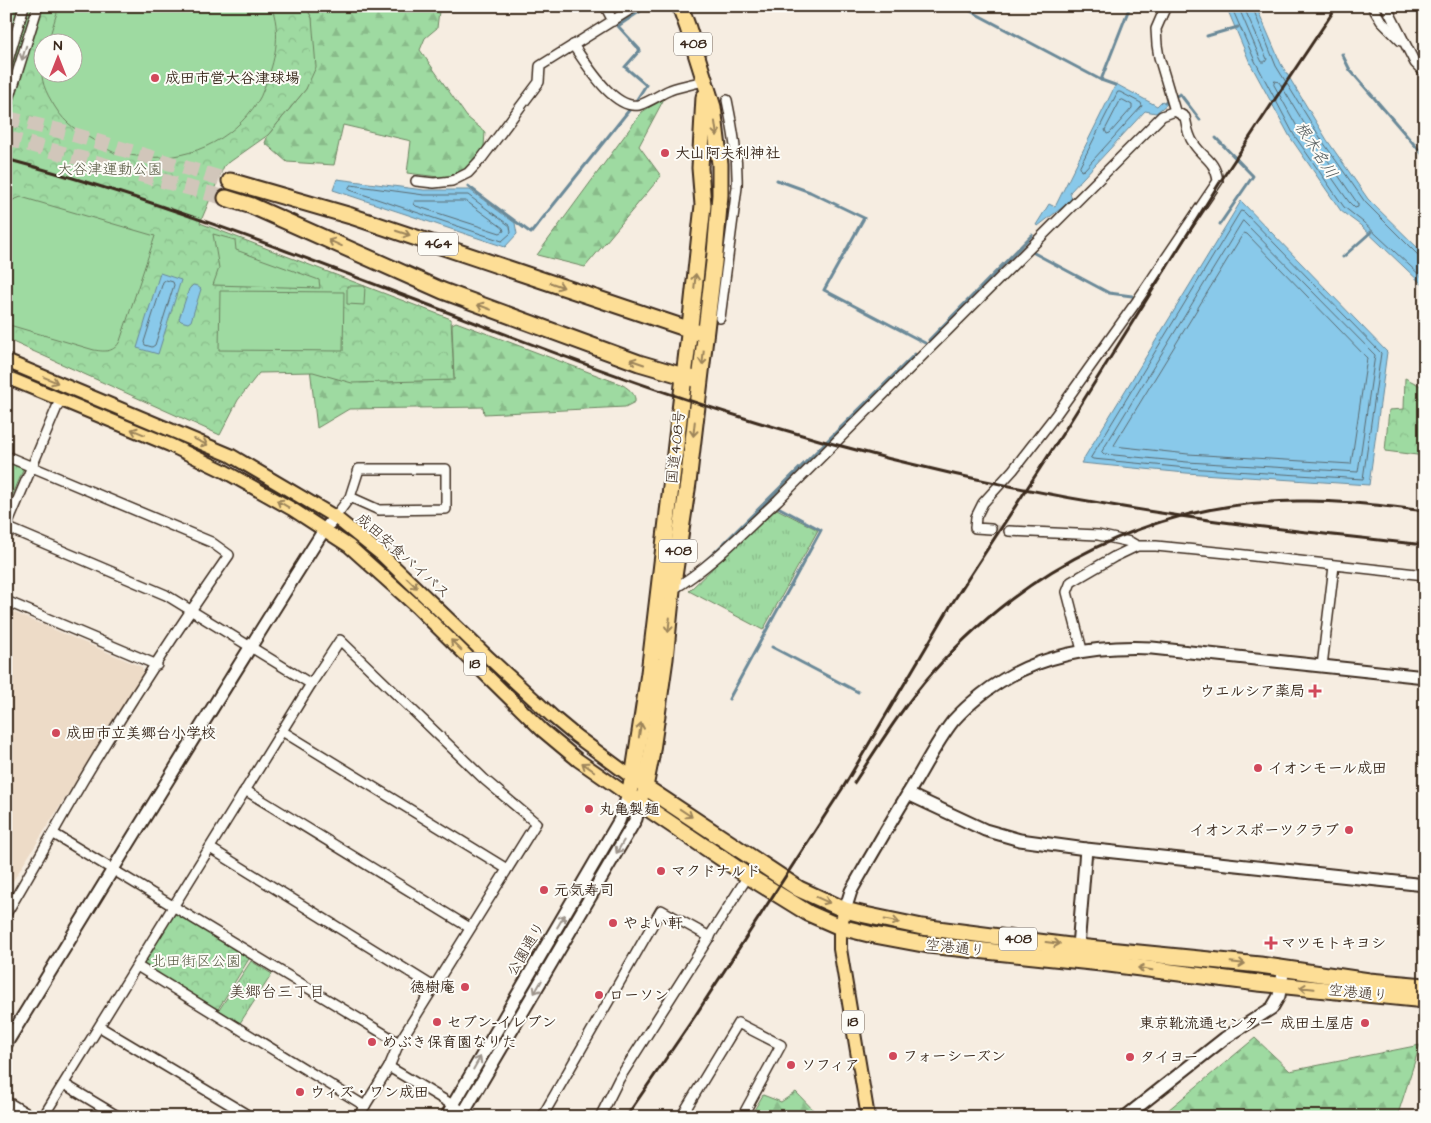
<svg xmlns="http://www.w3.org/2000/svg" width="1431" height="1123" font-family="'Architects Daughter','Klee One',sans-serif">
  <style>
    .built { fill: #eddbc7 }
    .grass { fill: url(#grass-tufts); stroke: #6c8260 }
    .forest { fill: url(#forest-firs); stroke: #6c8260 }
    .park { fill: url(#park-crowns); stroke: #6c8260; fill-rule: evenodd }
    .pitch { fill: #9edaa1; stroke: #6c8260 }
    .water { fill: #89c9ea; stroke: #6a8998 }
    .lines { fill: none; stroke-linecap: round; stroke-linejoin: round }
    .shore { stroke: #5a6a70; stroke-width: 1 }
    .stream { stroke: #6a8998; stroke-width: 3 }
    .street-tunnel { stroke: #d1c6ba; stroke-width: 9; stroke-dasharray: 9 4.5; stroke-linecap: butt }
    .highway-tunnel { stroke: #d1c6ba; stroke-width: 15; stroke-dasharray: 15 8; stroke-linecap: butt }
    .street-casing { stroke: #3b2a1e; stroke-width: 12 }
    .secondary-casing { stroke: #3b2a1e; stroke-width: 15 }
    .primary-casing { stroke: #3b2a1e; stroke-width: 16 }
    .highway-casing { stroke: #3b2a1e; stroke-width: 19 }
    .street { stroke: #fdfcf7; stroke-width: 9 }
    .secondary { stroke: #fdfcf7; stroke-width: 11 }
    .primary { stroke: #fdde96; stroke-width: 12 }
    .highway { stroke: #fdde96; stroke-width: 15 }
    .rail { stroke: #3b2a1e; stroke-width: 3 }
    .oneway { stroke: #9c938a }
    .oneway2 { stroke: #9c845a }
    .poi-dot { fill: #d1495b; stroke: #fdfcf7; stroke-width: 2 }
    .labels { text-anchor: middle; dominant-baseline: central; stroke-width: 4; stroke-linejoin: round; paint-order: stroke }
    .shield { fill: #fdfcf7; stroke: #75695f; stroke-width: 1 }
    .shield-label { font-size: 14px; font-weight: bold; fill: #3b2a1e }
    .poi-label { font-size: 15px; font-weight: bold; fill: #3b2a1e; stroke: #fdfcf7; text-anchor: start }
    .park-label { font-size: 15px; fill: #54563f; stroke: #fdfcf7 }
    .street-label { font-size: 15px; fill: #3b2a1e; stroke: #fdfcf7 }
    .water-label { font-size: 16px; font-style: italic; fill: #525a5b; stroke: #fdfcf7 }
    .neighbourhood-label { font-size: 16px; fill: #3b2a1e; stroke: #fdfcf7 }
  </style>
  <defs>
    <pattern id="grass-tufts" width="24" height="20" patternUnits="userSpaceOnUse" patternTransform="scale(1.25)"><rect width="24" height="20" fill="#9edaa1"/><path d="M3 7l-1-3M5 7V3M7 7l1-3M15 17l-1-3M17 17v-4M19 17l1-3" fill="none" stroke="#89bb8a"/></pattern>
    <pattern id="forest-firs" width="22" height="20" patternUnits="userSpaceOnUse" patternTransform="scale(1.25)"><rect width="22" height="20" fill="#9edaa1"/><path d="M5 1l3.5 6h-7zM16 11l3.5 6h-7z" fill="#89bb8a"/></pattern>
    <pattern id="park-crowns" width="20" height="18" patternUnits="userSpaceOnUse" patternTransform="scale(1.25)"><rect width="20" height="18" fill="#9edaa1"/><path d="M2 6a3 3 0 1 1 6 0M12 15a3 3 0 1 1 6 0" fill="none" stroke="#89bb8a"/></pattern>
  </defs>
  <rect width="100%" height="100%" fill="#f6ede1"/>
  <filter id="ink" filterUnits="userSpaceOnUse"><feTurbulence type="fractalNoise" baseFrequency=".02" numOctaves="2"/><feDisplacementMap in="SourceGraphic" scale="10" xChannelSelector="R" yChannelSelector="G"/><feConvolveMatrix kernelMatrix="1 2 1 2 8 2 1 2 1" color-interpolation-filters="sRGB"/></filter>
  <g filter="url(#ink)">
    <polygon class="built" points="6,609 142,667 144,673 6,892"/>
    <g class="grass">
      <polygon points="775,508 818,530 763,630 689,591"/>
      <polygon points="251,961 272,974 240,1023 219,1010"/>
    </g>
    <g class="forest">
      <polygon points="305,6 442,6 439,11 437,28 425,38 420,50 467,117 485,132 484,147 473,162 460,173 446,178 407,173 411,141 343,125 334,165 287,162 265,143 268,135 306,89 312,18"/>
      <polygon points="665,97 639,146 661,176 585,267 537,255 642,112"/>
      <path d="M456 322 623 385C630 390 636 394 635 402L625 407 484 414 483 407 349 409 317 428 310 368 454 379 452 324Z"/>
      <polygon points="1255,1038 1290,1071 1420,1045 1397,1117 1162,1117 1162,1115"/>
      <polygon points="796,1092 820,1117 750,1117 763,1095 781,1102"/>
    </g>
    <g class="park">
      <path d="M6 6H305L312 18 316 67 306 89 268 135 224 166 200 223 451 319 454 380 352 383 313 372 259 373 238 400 220 435 6 339ZM42 42H72V72H42Z"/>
      <polygon points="1405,378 1425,388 1425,456 1385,451 1389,410 1404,409"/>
      <polygon points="6,461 24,468 6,511"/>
      <polygon points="173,906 252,954 215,1014 138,967"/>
    </g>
    <g class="pitch">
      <path d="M59 6H271C281 29 276 58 267 80 264 87 262 95 258 101 232 142 185 163 137 156 130 155 122 155 115 153 108 150 101 145 95 141 78 131 66 125 55 107 45 91 40 81 42 61V72H72V42H48Z"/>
      <path d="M21 197 155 236 120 341C114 352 106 352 94 350L6 324V205L8 202Z"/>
      <polygon points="213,234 235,240 236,250 319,280 320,288 213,285 219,268"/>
      <polygon points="347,286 365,286 364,305 347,304"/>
      <polygon points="220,291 344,292 343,351 219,350"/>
    </g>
    <g class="water">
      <polygon points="1226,6 1256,6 1281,64 1327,140 1368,199 1425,255 1425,287 1360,225 1341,211 1290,137 1250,63"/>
      <polygon points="1116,84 1157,106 1162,101 1167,104 1156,113 1145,111 1070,192 1072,200 1038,226 1036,225 1049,204 1055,207"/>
      <polygon points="337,179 424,190 470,190 515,223 517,234 505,247 333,190"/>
      <polygon points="1241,201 1387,352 1369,485 1186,473 1081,463"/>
      <polygon points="160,273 181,280 158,354 137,348"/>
      <polygon points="193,285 197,286 201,289 191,321 188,323 181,321 179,319 189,289"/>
    </g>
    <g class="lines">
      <g class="shore">
        <polyline points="1231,6 1255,61 1294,135 1344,207 1363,222 1425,280"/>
        <polyline points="1238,6 1260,58 1262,62 1265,62 1267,59 1246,12 1246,6"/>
        <polyline points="1252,6 1276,66 1323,142 1365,202 1419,256 1425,258"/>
        <polygon points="1275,81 1279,82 1318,146 1358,204 1358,207 1355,208 1349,202 1300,132 1274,85"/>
        <polygon points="1118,92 1120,92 1141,103 1142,106 1084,170 1081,171 1080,167"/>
        <polygon points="1123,100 1132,105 1132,108 1110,133 1107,134 1105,130 1120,101"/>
        <polygon points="351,185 424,195 468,195 510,226 511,233 502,241 350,190 349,188"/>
        <polygon points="415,201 466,201 503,228 504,231 500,233 416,206 414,204"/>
        <polygon points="1241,211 1244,212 1381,353 1363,479 1187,468 1093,459 1091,458"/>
        <polygon points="1243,221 1375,355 1358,472 1187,462 1104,454 1102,452"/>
        <polygon points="1244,233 1247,234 1367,358 1351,464 1188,454 1114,446"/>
        <polygon points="166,280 173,282 174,285 155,345 152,347 145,345 144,342 163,282"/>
      </g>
      <g class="stream">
        <polyline points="961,6 1101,80 1115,85"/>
        <polyline points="1207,36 1238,27"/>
        <polyline points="1342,54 1350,70 1425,157"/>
        <polyline points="1101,80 1130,6"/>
        <polyline points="1165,102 1180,94 1200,120"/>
        <polyline points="1216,138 1253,176 1220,224"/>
        <polyline points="777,180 810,192 864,218 824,290 925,343"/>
        <polyline points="468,186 531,233 634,104 646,85 625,67 640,50 618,26 648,6"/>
        <polyline points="1034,253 1109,293 1132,296"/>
        <polyline points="1343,257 1371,232"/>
        <polyline points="929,340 1032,235"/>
        <polyline points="697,568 715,552 915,354"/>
        <polyline points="772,647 858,692"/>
        <polyline points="729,699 821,530 778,507"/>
      </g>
      <polyline class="street-tunnel" points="991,529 1009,531"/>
      <g class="highway-tunnel">
        <polyline points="6,118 65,132 230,181"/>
        <polyline points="6,138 226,198"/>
      </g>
      <g class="street-casing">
        <g id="street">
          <polyline points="605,6 613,21"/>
          <polyline points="1372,6 1381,21 1401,41"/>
          <polyline points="1386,6 1415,63 1425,73"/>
          <path d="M573 45C586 63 613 110 639 105 650 102 660 94 670 90 681 86 693 84 704 81"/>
          <polyline points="6,67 24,6"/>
          <polyline points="6,109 38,6"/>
          <polyline points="416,181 434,183 452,181 468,173 482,158 539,82 540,66 636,6"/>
          <path d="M720 318 737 187C738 157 733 130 727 100"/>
          <path d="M6 456 211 542 229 555C172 637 117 721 67 808 47 843 27 879 6 914"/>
          <polyline points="335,517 350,497 359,469 446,469 446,509 379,510 350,497"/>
          <polyline points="6,527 166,595 311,684"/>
          <polyline points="6,528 60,400"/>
          <path d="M991 529 975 528 976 517 983 503 1013 470 1055 416 1137 301 1218 181C1215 160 1204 159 1194 144 1188 136 1187 127 1185 117L1175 111 1159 57 1157 45 1156 29 1166 6"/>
          <polyline points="1009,531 1098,535 1130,542 1137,546"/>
          <path d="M672 590C712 566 744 531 778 500L1162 116 1175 111"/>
          <polyline points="6,601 157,665"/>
          <polyline points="1082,650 1067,592 1071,582 1114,557 1137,546 1156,546 1227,553 1425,575"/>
          <polyline points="1322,666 1334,566"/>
          <polyline points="282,731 507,869"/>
          <polyline points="245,790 470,928"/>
          <polyline points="54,834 399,1043"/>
          <polyline points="210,848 434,987"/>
          <polyline points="137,966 365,1106"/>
          <polyline points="100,1027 251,1117"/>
          <polyline points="389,1067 473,1117"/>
          <polyline points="64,1084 119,1117"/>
          <polyline points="6,1101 33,1117"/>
          <polyline points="43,1117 311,684 340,640 485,780 536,823 399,1043 389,1067 358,1117"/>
          <polyline points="542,1117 661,910 710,937"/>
          <polyline points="600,1117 619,1079 748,876"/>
          <polyline points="681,1117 738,1023 781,1045 742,1117"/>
        </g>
      </g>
      <g class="secondary-casing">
        <g id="secondary">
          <polyline points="908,794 985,830 1020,840 1086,849 1425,885"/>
          <path d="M845 910 851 891C872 854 893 818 915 782 927 762 938 740 953 721 961 712 971 703 981 695 1030 656 1090 645 1152 648L1425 677"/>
          <polyline points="1078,947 1086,849"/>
          <path d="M6 1044C111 872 216 700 324 530L335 517"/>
          <polyline points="446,1117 619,821 628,795"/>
          <polyline points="461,1117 636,819 640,803"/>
          <polyline points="1125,1117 1225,1038 1272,1008 1279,996 1284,968"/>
        </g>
      </g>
      <g class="primary-casing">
        <g id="primary">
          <polyline points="6,361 230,455 335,517 381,554 488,657 552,716 576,736 645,787 640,803"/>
          <polyline points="6,377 170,445 224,471 292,509 349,546 417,607 542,730 578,760 628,795"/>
          <polyline points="845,910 840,927 840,949 868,1117"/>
        </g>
      </g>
      <g class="highway-casing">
        <g id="highway">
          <polyline points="680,6 688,28 713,107 720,164 720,195 715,253 688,483 672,590 665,659 651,757 645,787 799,889 845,910 865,915 922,927 1078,947 1260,965 1369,981 1425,986"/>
          <polyline points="704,97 700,168 703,205 692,309 649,673 633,778 628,795 748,876 808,913 840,927 869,934 928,945 1101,963 1258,983 1425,1000"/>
          <polyline points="230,181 351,216 697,332"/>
          <polyline points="226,198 252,206 443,291 639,363 694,379"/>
        </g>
      </g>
      <use href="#street" class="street"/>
      <use href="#secondary" class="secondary"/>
      <use href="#primary" class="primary"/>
      <use href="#highway" class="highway"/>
      <g class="rail">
        <path d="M6 159C257 226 493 340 741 417 866 456 994 486 1123 507 1223 524 1324 534 1425 545"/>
        <path d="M854 783C879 745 903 706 933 672 1027 566 1154 502 1297 501 1340 500 1383 506 1425 511"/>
        <polyline points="626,1117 695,1016 844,786 951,605 1063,433 1222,179 1337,6"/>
      </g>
    </g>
    <defs><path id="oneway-shaft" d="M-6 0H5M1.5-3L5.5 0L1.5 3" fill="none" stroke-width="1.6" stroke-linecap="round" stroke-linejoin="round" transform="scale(1.25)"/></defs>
    <g class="oneway">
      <use href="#oneway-shaft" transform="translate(24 53) rotate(107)"/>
      <use href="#oneway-shaft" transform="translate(620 847) rotate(120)"/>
      <use href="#oneway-shaft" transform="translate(561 921) rotate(-59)"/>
      <use href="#oneway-shaft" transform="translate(538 987) rotate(120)"/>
      <use href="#oneway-shaft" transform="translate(477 1063) rotate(-60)"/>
    </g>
    <g class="oneway2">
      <use href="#oneway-shaft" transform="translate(716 129) rotate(82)"/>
      <use href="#oneway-shaft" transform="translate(403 233) rotate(18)"/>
      <use href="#oneway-shaft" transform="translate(335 243) rotate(-156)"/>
      <use href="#oneway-shaft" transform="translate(695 281) rotate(-84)"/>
      <use href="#oneway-shaft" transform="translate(557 285) rotate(19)"/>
      <use href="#oneway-shaft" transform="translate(484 307) rotate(-159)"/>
      <use href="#oneway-shaft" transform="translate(703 358) rotate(96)"/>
      <use href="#oneway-shaft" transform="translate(637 362) rotate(-161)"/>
      <use href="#oneway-shaft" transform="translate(51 380) rotate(23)"/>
      <use href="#oneway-shaft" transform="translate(694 429) rotate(96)"/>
      <use href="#oneway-shaft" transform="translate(138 432) rotate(-158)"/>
      <use href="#oneway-shaft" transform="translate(201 442) rotate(24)"/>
      <use href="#oneway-shaft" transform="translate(283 504) rotate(-149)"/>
      <use href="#oneway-shaft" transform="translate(412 583) rotate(44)"/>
      <use href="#oneway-shaft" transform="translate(669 625) rotate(96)"/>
      <use href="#oneway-shaft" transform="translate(456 645) rotate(-135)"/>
      <use href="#oneway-shaft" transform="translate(640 730) rotate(-81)"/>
      <use href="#oneway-shaft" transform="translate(588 767) rotate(-145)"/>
      <use href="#oneway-shaft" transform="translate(686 813) rotate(34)"/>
      <use href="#oneway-shaft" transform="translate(823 900) rotate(24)"/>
      <use href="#oneway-shaft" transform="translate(892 921) rotate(11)"/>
      <use href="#oneway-shaft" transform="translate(1053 943) rotate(7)"/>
      <use href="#oneway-shaft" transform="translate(1238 963) rotate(6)"/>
      <use href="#oneway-shaft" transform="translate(1145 969) rotate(-171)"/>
      <use href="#oneway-shaft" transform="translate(1307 988) rotate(-174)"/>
    </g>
  </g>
  <g class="poi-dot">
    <circle cx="155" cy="78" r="5"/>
    <circle cx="665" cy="153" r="5"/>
    <path d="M1312.5 683.5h5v5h5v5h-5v5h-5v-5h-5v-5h5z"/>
    <circle cx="56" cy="733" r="5"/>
    <circle cx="1258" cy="768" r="5"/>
    <circle cx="589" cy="809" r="5"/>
    <circle cx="1349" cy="830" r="5"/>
    <circle cx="661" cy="871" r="5"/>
    <circle cx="544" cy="890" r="5"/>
    <circle cx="613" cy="923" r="5"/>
    <path d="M1268.5 935.5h5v5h5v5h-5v5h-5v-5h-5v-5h5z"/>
    <circle cx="465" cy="987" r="5"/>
    <circle cx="599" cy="995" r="5"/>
    <circle cx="437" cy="1022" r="5"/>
    <circle cx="1365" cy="1023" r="5"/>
    <circle cx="372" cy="1042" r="5"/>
    <circle cx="893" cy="1056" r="5"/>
    <circle cx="1130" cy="1057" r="5"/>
    <circle cx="791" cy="1065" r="5"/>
    <circle cx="300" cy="1092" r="5"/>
  </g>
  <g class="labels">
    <g class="shield">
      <rect x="674" y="32.5" width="38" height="23" rx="4"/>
      <rect x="418" y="232.5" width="40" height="23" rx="4"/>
      <rect x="659" y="539.5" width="38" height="23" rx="4"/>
      <rect x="464" y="652.5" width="22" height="23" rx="4"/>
      <rect x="999" y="927.5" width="38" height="23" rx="4"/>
      <rect x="842" y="1010.5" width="22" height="23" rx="4"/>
    </g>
    <g class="shield-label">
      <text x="693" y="44">408</text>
      <text x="438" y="244">464</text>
      <text x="678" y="551">408</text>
      <text x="475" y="664">18</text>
      <text x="1018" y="939">408</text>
      <text x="853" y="1022">18</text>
    </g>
    <g class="poi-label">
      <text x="165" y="78">成田市営大谷津球場</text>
      <text x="675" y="153">大山阿夫利神社</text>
      <text x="1305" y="691" text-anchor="end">ウエルシア薬局</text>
      <text x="66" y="733">成田市立美郷台小学校</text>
      <text x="1268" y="768">イオンモール成田</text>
      <text x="599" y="809">丸亀製麺</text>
      <text x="1339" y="830" text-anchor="end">イオンスポーツクラブ</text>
      <text x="671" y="871">マクドナルド</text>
      <text x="554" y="890">元気寿司</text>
      <text x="623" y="923">やよい軒</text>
      <text x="1281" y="943">マツモトキヨシ</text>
      <text x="455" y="987" text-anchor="end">徳樹庵</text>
      <text x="609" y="995">ローソン</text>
      <text x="447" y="1022">セブン-イレブン</text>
      <text x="1355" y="1023" text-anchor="end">東京靴流通センター 成田土屋店</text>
      <text x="382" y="1042">めぶき保育園なりた</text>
      <text x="903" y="1056">フォーシーズン</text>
      <text x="1140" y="1057">タイヨー</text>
      <text x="801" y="1065">ソフィア</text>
      <text x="310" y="1092">ウィズ・ワン成田</text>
    </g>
    <g class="park-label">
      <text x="110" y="169">大谷津運動公園</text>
      <text x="196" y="961">北田街区公園</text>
    </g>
    <g class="street-label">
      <text transform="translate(676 447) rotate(-84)">国道408号</text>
      <text transform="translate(403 556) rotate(42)">成田安食バイパス</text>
      <text transform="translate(955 948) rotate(6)">空港通り</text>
      <text transform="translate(526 949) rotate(-59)">公園通り</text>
      <text transform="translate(1358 993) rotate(6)">空港通り</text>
    </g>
    <g class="water-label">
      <text transform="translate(1316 150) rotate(57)">根木名川</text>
    </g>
    <g class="neighbourhood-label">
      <text x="277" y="992">美郷台三丁目</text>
    </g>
  </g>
  <rect width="1431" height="1123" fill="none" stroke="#fdfcf7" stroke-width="25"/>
  <rect x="12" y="12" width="1406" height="1098" fill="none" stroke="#3b2a1e" stroke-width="2" filter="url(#ink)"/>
  <g transform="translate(58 58)"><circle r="24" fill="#fdfcf7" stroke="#afa8a0"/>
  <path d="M0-4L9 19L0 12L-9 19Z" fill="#d1495b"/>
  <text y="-8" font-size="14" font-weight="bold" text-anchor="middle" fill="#3b2a1e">N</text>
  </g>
</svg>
